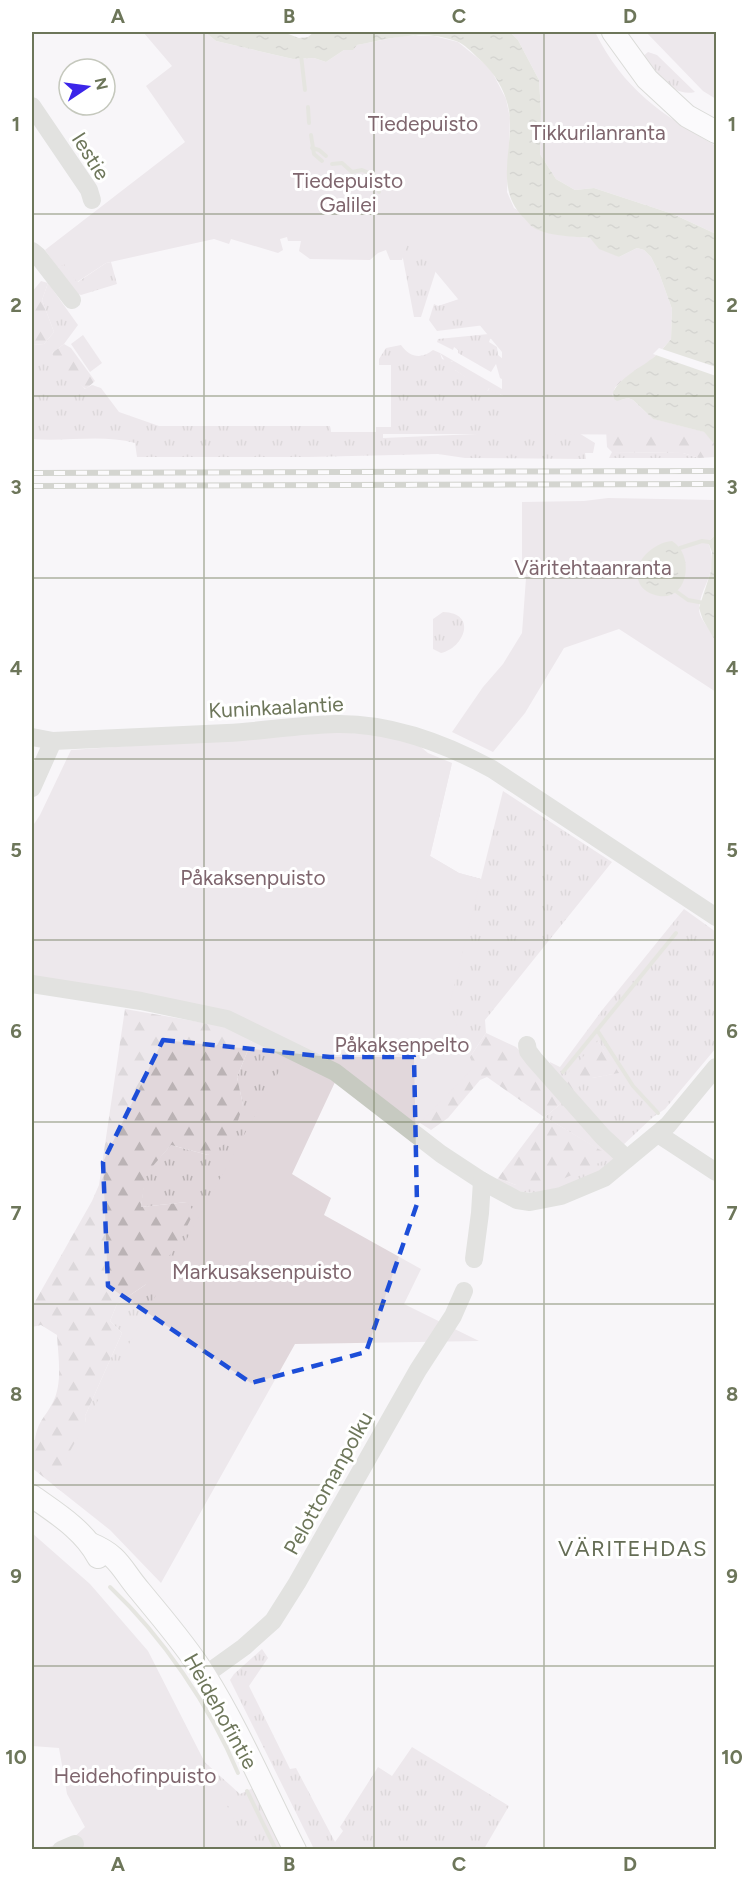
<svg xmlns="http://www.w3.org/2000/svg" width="748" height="1881" font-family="Figtree,sans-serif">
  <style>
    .grass { fill: url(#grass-tufts); fill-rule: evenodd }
    .forest { fill: url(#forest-firs) }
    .green { fill: #e1d7db }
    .water { fill: url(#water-ripples) }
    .pier { fill: #f8f6f9 }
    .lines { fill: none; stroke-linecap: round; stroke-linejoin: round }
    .stream { stroke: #cfd1c2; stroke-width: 4 }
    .major-casing { stroke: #b7bbb0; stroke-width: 24 }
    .minor { stroke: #c7cac1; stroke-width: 18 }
    .major { stroke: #fff; stroke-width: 22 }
    .rail-casing { stroke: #a8ad9e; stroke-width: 6 }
    .rail { stroke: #fff; stroke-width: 4; stroke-dasharray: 11; stroke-linecap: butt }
    .marked { fill: none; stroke: #1d4ed8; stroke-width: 4.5; stroke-dasharray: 12 8; stroke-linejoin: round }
    .grid { fill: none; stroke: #6d765a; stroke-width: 1.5; stroke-opacity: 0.55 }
    .labels { text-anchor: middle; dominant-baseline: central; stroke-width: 6; stroke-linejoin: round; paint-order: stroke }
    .park-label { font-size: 21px; fill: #7f666e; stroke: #fff }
    .street-label { font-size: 21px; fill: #6d765a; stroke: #fff }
    .neighbourhood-label { font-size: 22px; letter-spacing: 1.5px; fill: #656d55; stroke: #fff }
    .neatline { fill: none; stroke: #6d765a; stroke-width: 2 }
    .grid-label { font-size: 20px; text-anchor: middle; font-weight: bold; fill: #6d765a }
  </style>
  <defs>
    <pattern id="grass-tufts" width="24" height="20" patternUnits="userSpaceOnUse" patternTransform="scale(1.5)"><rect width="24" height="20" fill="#e1d7db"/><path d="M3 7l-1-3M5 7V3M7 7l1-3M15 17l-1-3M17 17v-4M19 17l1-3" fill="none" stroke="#bbb3b5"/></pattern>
    <pattern id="forest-firs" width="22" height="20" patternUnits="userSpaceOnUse" patternTransform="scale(1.5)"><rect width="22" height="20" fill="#e1d7db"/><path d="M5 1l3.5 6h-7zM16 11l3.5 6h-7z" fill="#bbb3b5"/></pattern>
    <pattern id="water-ripples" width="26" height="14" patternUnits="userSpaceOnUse" patternTransform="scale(1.5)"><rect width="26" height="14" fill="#cfd1c2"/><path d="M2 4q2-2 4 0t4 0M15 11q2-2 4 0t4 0" fill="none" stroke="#acaea1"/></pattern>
  </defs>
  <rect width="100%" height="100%" fill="#f8f6f9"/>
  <g class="grass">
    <path d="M648 52 657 55 695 92C673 98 655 71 641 58Z"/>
    <polygon points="390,190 448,233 421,317 414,317"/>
    <polygon points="111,262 117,284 81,295 78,294 58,268 64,263 78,282 106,263"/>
    <path d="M48 283 78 325 64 344 52 353 85 389 92 385 101 388 119 412 159 426H330L331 432H376V427H391V365H379V359L386 348 401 345C410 358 422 359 433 350L440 353 442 359 453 362 455 370 488 391 489 388 510 400 561 422 595 443 593 453H585L586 459 465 458 438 454 309 457H137L135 443C102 434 66 442 32 439V345L44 344 54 332 42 300ZM383 434H477L383 438Z"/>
    <polygon points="459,299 485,325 437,331 429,320 434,304 438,306"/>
    <polygon points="509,332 490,339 489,342 497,347 498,355 503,359 505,381 500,378 496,364 491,372 458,353 458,350 454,347 453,350 437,342 438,339"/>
    <polygon points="612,452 683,453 699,458 609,458"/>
    <path d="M443 612C478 613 464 648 441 653L433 649V619Z"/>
    <polygon points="452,763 430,856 459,873 481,879 503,791 612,862 485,1020 486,1033 470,1057 358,1031"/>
    <path d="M684 909 716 932V1048L665 1109 653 1117 621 1147 551 1070 550 1062 560 1067 603 1009ZM598 1041 618 1073 592 1078Z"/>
    <polygon points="252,1040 323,1074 90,1449 85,1416 122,1333 110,1321 117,1304 145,1285 187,1202 141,1207 145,1174 171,1145 208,1155 243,1105 237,1077"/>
    <polygon points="564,1101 618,1161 577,1184 534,1193 517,1191 496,1181 498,1178 516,1185 611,1157 545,1117"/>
    <polygon points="262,1649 268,1658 249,1686 290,1769 296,1768 335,1842 343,1831 340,1827 378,1767 392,1776 412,1747 509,1806 484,1849 314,1849 230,1680 234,1674"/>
    <polygon points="199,1757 240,1794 253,1788 285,1849 233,1849"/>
  </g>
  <g class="forest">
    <polygon points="41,281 48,283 42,300 54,332 44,344 32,345 32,292"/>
    <polygon points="593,333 652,359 615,387 612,396 653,419 704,432 716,444 716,457 699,458 683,453 612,452 607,447 604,394"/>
    <polygon points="64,344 71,348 95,381 86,389 59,369 52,353"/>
    <path d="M125 1009 228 1027 252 1040 237 1077 243 1105 232 1139 208 1155 171 1145 146 1174 141 1207 187 1202 194 1212 178 1245 145 1285 117 1304 110 1321 122 1333 85 1416 90 1449 61 1491 32 1468V1439L35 1440C38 1420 45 1418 53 1402 63 1383 58 1355 57 1335L41 1325 32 1327V1307L92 1201 99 1185Z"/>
    <polygon points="486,1033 516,1047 550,1082 564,1101 545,1117 612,1157 547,1186 516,1185 498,1178 544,1117 487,1077 480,1080 448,1118 431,1130 420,1123 419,1116 470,1057"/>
    <polygon points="598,1041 619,1073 592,1078 571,1092 563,1078"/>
  </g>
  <g class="green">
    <path d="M143 32H205L216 41 293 59 314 58 326 62 344 50 357 45 402 36H434L458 42 490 68 506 99 510 118 507 192 514 208 560 235 590 238 619 257 637 248 644 250 651 257 659 273 672 309 671 339C665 346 658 354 651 360 638 370 615 378 612 396L617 401 628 398 633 400 653 419 704 432 706 435 503 434V396L500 394 499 396 489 388 487 392 455 370 454 372 452 371 453 362 451 361 448 367 444 365 445 361 440 353 502 389V352L409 240 402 260H390L386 250 378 253 370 260 310 259 299 251 301 241H288L287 237 280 239 283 250 278 253 231 239 229 244 214 239 106 263 77 282 64 264 58 268 45 250 185 142 146 86 172 66Z"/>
    <path d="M510 32H595C624 90 661 114 716 146V234L673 214 594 188 575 190 556 179 540 154 541 111 539 80 518 40Z"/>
    <polygon points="646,32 716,32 716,99 703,91"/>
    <polygon points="83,335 102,363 90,372 71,344"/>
    <path d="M608 498 716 500 715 535 708 542C720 573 701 583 699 609 699 621 713 630 716 641 719 652 716 680 716 692L619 629 564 648 525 713 493 752 452 732 483 687 503 664 522 633 526 578 522 563V502L584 501Z"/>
    <polygon points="338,732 378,735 415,742 428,753 452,763 430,856 459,873 481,879 449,1007 474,1067 415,1128 278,1040 32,981 32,827 40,815 71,750"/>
    <polygon points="288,1055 336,1080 292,1174 331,1198 324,1215 421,1269 404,1304 479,1341 295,1344 161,1583 110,1530 52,1484"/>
    <polygon points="32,1533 90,1584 148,1651 249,1849 42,1849 71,1840 85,1827 67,1794 59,1748 32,1746"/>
  </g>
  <g class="water">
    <path d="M205 32H283L299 38 308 37 314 32H510L518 40 539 80 541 111 540 154 556 179 575 190 594 188 673 214 716 234V446L704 432 653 419 633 400 628 398 617 401 614 399 613 392C621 377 637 370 650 360 658 355 665 346 671 339L672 309 659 273 651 257 644 250 637 248 619 257 599 249 590 238C573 236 552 237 536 229 531 227 527 221 523 217 490 183 520 138 506 99 501 83 490 68 478 58 472 52 464 44 456 41 424 29 390 38 357 45L353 50H344L326 62 314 58 293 59 216 41Z"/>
    <polygon points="716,525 716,642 703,620 699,608 711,571 712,552 708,542 715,535"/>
    <path d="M672 541C697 556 687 608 652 594 647 592 641 588 639 582 630 563 654 542 672 541Z"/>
  </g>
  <polygon class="pier" points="659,348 716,367 716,376 653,354"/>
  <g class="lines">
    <g class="stream">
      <polyline points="301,55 305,90"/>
      <polyline points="308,107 309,123"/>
      <polyline points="311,135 314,154 322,161"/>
      <polyline points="312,148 319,150 326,156"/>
      <polyline points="332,164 342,163 352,172 362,170 374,175 379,192"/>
      <polyline points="680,548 702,541 716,543"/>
      <polyline points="677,592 688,600 704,603"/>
      <polyline points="597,1030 633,1086 658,1113"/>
      <polyline points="563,1072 676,933"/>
      <path d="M110 1587C162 1636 210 1706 238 1773"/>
      <polyline points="247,1791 276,1850"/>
    </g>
    <g class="major-casing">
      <g id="major">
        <polyline points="613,32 647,79 687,116 716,132"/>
        <path d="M32 1496C56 1513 84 1530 98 1557"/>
        <path d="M91 1544C120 1556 121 1569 140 1591 162 1618 185 1644 204 1674 239 1730 265 1791 295 1850"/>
      </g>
    </g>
    <g class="minor">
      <polyline points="32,106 89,190 92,200"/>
      <polyline points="32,251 38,256 72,300"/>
      <path d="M32 737 53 741C111 738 169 736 227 733 263 731 299 725 336 724 391 723 444 743 492 769L716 917"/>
      <polyline points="32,788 53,741"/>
      <polyline points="32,984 141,1001 227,1019 335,1072 441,1154 482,1181 517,1200 530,1202 561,1196 604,1178 668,1125 716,1067"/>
      <polyline points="527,1045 528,1051 534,1059 603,1137 627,1159"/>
      <polyline points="658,1134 716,1172"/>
      <polyline points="474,1259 480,1213 482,1181"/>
      <polyline points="205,1675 244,1647 273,1621 297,1583 418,1370 453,1316 464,1291"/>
      <polyline points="61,1850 75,1844"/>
    </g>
    <use href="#major" class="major"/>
    <g class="rail-casing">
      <g id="rail">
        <polyline points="32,473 716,471"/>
        <polyline points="32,486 716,484"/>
      </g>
    </g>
    <use href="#rail" class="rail"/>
  </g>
  <path d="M0 0H748V1881H0ZM163 1040 330 1057H414L417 1204 366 1352 251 1383 108 1286 103 1162Z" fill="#f8f6f9" fill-opacity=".55" fill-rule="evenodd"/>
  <path class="marked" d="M163 1040 330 1057H414L417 1204 366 1352 251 1383 108 1286 103 1162Z"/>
  <path class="grid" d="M204 32V1850M374 32V1850M544 32V1850M32 214H716M32 396H716M32 578H716M32 759H716M32 940H716M32 1122H716M32 1304H716M32 1485H716M32 1666H716"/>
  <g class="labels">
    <g class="park-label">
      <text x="423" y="123">Tiedepuisto</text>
      <text x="598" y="132">Tikkurilanranta</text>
      <text x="348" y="180">Tiedepuisto<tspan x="348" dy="24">Galilei</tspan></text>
      <text x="593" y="567">Väritehtaanranta</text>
      <text x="253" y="877">Påkaksenpuisto</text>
      <text x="402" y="1044">Påkaksenpelto</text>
      <text x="262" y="1271">Markusaksenpuisto</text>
      <text x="135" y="1775">Heidehofinpuisto</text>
    </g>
    <g class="street-label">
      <text transform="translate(91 156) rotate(58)">Iestie</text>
      <text transform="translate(276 707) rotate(-3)">Kuninkaalantie</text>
      <text transform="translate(328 1483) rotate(-61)">Pelottomanpolku</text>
      <text transform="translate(221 1711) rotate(61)">Heidehofintie</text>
    </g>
    <g class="neighbourhood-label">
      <text x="633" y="1548">VÄRITEHDAS</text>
    </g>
  </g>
  <rect width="748" height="1881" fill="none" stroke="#ffffff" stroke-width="66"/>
  <g transform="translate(87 87) rotate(77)"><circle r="28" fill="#ffffff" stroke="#c5c8bd" stroke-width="1.5"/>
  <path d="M0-4.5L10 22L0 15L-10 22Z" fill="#3b25e9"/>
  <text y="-9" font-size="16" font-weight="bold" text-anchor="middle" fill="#6d765a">N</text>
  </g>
  <rect x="33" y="33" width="682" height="1815" class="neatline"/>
  <g class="grid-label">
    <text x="118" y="23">A</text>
    <text x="289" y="23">B</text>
    <text x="459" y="23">C</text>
    <text x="630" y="23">D</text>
    <text x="16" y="131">1</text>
    <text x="732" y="131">1</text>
    <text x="16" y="312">2</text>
    <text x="732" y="312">2</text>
    <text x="16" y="494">3</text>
    <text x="732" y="494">3</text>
    <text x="16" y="675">4</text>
    <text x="732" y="675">4</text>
    <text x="16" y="857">5</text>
    <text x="732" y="857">5</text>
    <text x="16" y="1038">6</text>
    <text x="732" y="1038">6</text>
    <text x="16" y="1220">7</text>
    <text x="732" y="1220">7</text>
    <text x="16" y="1401">8</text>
    <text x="732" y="1401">8</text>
    <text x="16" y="1583">9</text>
    <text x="732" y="1583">9</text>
    <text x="16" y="1764">10</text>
    <text x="732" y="1764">10</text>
    <text x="118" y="1871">A</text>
    <text x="289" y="1871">B</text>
    <text x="459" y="1871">C</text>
    <text x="630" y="1871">D</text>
  </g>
</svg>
